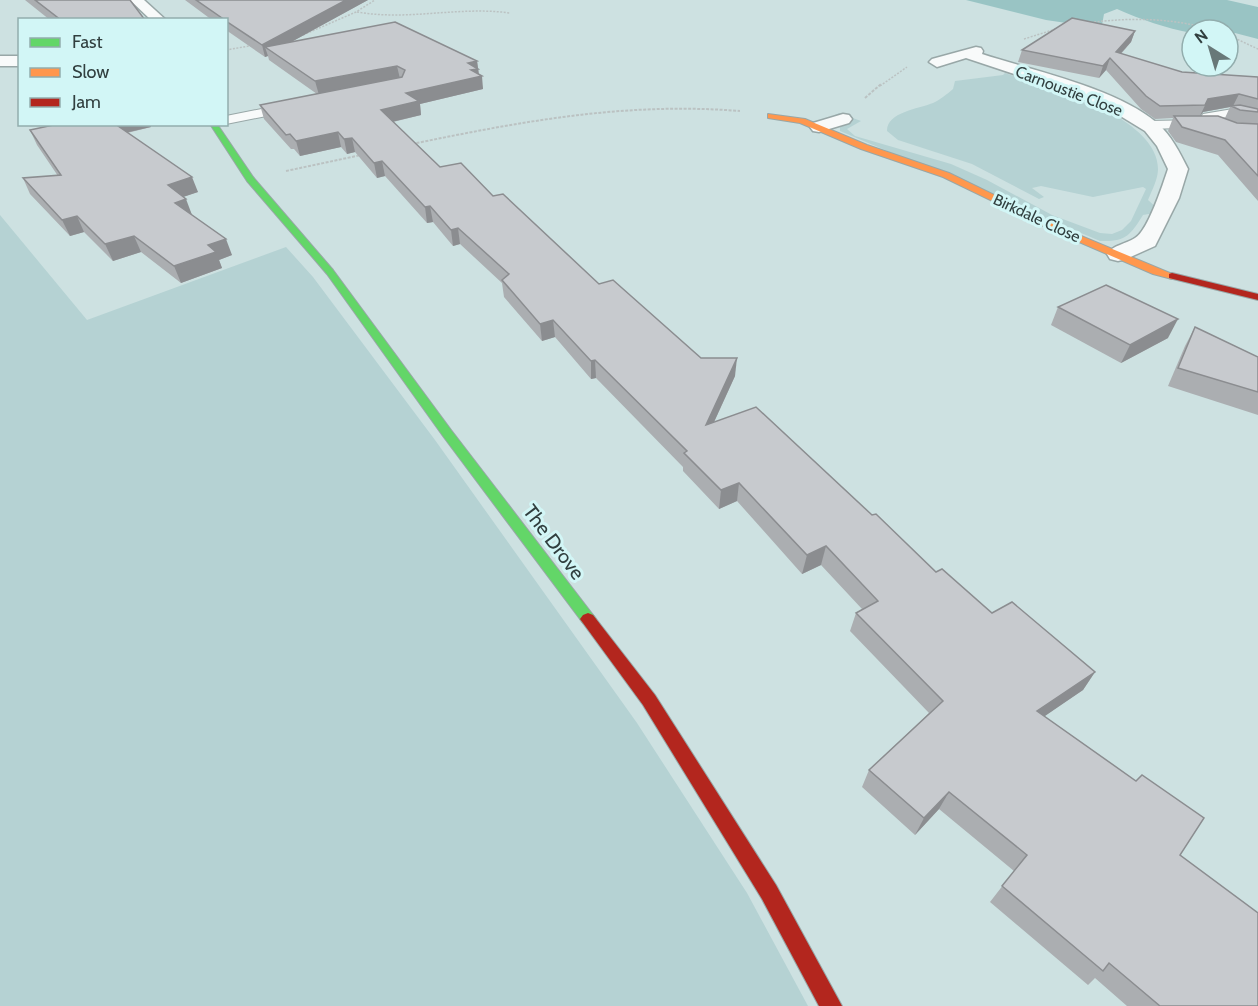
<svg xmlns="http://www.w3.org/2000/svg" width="1258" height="1006" font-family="Cabin,sans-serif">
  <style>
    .green { fill: #b5d2d3 }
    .forest { fill: #99c4c4 }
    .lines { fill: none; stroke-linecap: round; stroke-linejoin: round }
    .lane-casing { stroke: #98a7a7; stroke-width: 2 }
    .street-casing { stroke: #98a7a7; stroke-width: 3 }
    .fast-casing { stroke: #98a7a7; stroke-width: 2 }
    .slow-casing { stroke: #98a7a7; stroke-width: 2 }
    .jam-casing { stroke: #98a7a7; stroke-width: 2 }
    .path-far1 { stroke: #bbc2c2; stroke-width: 1.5; stroke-dasharray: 2 1.5; stroke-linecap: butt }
    .path { stroke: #bbc2c2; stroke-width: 2; stroke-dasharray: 3 1.5; stroke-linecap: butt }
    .lane { fill: #f8fafa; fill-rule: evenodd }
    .street { fill: #f8fafa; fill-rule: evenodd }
    .fast { fill: #63d668; fill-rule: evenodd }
    .slow { fill: #ff974d; fill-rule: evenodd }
    .jam { fill: #b3261e; fill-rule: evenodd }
    .wall { fill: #abaeb1; fill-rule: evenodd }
    .shaded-wall { fill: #8b8d90 }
    .building { fill: #c7cace; stroke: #8b8d90; stroke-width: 1.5 }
    .labels { text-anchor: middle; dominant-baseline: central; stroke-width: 6; stroke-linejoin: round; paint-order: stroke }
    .far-street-label { font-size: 16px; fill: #313f3f; stroke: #d2f6f6 }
    .street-label { font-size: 20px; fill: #313f3f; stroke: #d2f6f6 }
  </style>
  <rect width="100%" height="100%" fill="#cde1e1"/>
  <g class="green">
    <path d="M1005 73 1089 102 1113 110 1112 113C1131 125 1158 143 1158 169 1158 179 1152 190 1148 200L1158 209 1154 213 1143 215C1130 236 1125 242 1100 241L840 131V127L852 121 835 115 839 113 861 121 847 129 855 136 951 164 987 180 1052 215 1100 233 1112 234 1122 230 1131 221 1146 189 1143 187 1093 197 1041 186 1032 188 1044 197 1039 199 972 164 898 140 887 131C887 112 918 109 933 103 940 100 947 94 953 89L955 81 1003 75Z"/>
    <polygon points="0,215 87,320 286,247 313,277 435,440 637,723 747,893 808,1006 0,1006"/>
  </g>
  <path class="forest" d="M966 0H1227L1258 7V39L1235 33 1228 36V30H1192V33C1165 28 1142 20 1117 9L1104 14 1102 25 1094 27 1046 20Z"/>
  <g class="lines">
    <g class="lane-casing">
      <g id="lane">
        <polygon points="297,102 302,103 304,106 302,109 226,124 226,116"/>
        <polygon points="1233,109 1258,115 1258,123 1233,117 1217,118 1232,127 1258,129 1258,137 1230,135 1210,127 1149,129 1142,125 1149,121 1203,120 1201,117 1203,114"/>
      </g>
    </g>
    <g class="street-casing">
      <g id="street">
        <polygon points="130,0 144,0 166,20 151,20"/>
        <path d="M976 47 981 48 983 51 982 54C1034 71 1116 88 1157 123 1171 135 1180 153 1188 169L1179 198 1155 246 1126 259 1118 261 1110 259 1107 254C1113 245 1126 244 1135 238 1148 231 1163 184 1168 169L1157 146 1145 131 1109 109 1059 89 966 58 937 67 929 62 932 59Z"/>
        <rect x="0" y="56" width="20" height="10"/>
        <polygon points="843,114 849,115 852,119 849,123 819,132 813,131 810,127 813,123"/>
      </g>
    </g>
    <g class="fast-casing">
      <polygon id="fast" points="210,124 217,124 253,177 333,270 451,430 593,615 596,619 593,623 588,625 583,623 443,436 327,274 247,181"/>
    </g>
    <g class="slow-casing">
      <polygon id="slow" points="768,114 805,119 867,145 949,173 1062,228 1177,276 1172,279 1153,274 1056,232 943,177 861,149 800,123 768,118"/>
    </g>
    <g class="jam-casing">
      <g id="jam">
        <polygon points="1172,273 1258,294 1258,300 1169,278 1169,274"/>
        <polygon points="588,613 593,615 655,695 776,885 842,1006 819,1006 762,899 643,705 583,623 580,619 583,615"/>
      </g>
    </g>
    <g class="path-far1">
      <path d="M357 12C408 21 459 6 510 13"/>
      <path d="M1087 23C1131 17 1172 18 1214 30"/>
      <polyline points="303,35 356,12 375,0"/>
      <polyline points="1228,35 1258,49"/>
      <polyline points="1024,39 1059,28"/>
      <polyline points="226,50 255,45"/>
      <polyline points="880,86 907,67"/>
    </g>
    <g class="path">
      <polyline points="865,98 881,84"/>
      <path d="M412 144C524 121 625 102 740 111"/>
      <polyline points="286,171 361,155"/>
    </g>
    <use href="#lane" class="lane"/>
    <use href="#street" class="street"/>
    <use href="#fast" class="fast"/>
    <use href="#slow" class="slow"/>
    <use href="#jam" class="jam"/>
  </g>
  <g class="wall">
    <polygon points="25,0 130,0 145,20 50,20"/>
    <polygon points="185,0 368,0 293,41 477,61 479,74 483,89 420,104 421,115 393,122 440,167 493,196 599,284 701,358 735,376 714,422 872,515 936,572 992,613 1095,672 1083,690 1044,716 1180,855 1258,1006 1127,1006 1095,978 1088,985 990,902 1014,871 939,809 915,835 862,787 869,770 929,713 850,631 856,613 862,609 821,565 802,574 737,501 719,509 683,471 683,467 596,378 591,379 555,337 542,341 504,297 502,283 460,244 453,246 433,222 427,223 385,176 377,178 355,152 347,154 341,147 300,156 294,149 291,149 264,119 260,105 317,94 269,60 268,56 265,57 226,30 226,20 212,20"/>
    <path d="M1135 31 1131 42 1121 54 1182 72 1258 77V201L1218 155 1176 142 1168 131 1173 118 1155 119 1141 109 1106 70 1099 78 1018 62 1022 50ZM1230 107 1225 118 1200 116 1203 112Z"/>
    <polygon points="58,124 150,124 151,127 127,133 198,192 183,197 192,215 232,255 219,260 222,268 181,283 141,252 113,261 84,232 70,236 30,194 23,178 58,176 37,145 30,130"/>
    <polygon points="1058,307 1168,338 1121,363 1051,325"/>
    <polygon points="1195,327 1258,357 1258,415 1168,386 1185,346"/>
  </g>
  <g class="shaded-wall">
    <polygon points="346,0 368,0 273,52 265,47 268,56 265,57 262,45"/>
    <polygon points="1135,31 1131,42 1113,62 1116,52"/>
    <polygon points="1110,58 1106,70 1099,78 1103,66"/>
    <polygon points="477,61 479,76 482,76 483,89 420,104 421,115 383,124 381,110 406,93 468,63"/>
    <polygon points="397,66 400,79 319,95 315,81"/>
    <polygon points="1239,94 1233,106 1231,106 1230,107 1203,112 1199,118 1208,99"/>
    <polygon points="112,124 150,124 151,127 116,135"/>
    <polygon points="338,132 341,147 300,156 296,141"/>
    <polygon points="352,138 355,152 347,154 344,139"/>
    <polygon points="382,161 385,176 377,178 374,163"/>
    <polygon points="192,177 198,192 174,200 168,185"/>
    <polygon points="186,199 192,215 175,203"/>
    <polygon points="430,206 433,222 427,223 425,207"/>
    <polygon points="77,216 84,232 70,236 62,220"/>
    <polygon points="458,228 460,244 453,246 451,230"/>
    <polygon points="134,236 141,252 113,261 105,244"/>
    <polygon points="226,239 232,255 219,260 222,268 181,283 174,266 208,245"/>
    <polygon points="1178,319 1168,338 1121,363 1130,345"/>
    <polygon points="553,320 555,337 542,341 540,324"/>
    <polygon points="737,358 735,376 704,444 706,425"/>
    <polygon points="595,360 596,378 591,379 591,361"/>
    <polygon points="739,483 737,501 719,509 721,490"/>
    <polygon points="826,546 821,565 802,574 807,555"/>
    <polygon points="1095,672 1083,690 1026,729 1037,711"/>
    <polygon points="949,792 939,809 915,835 924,818"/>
  </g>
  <g class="building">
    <polygon points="35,0 130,0 145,20 61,20"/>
    <polygon points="196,0 346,0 262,45 226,21 226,20 225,20"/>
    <polygon points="1072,18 1135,31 1116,52 1182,72 1258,77 1258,99 1239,94 1208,99 1205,105 1160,106 1146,96 1110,58 1103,66 1022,50"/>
    <polygon points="395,22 477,61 468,63 478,69 471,70 482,76 406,93 419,101 381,110 440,167 461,163 493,196 503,194 599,284 613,280 701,358 737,358 706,425 756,407 872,515 876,514 936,572 942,569 992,613 1012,602 1095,672 1037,711 1136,781 1142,775 1204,818 1180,855 1258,913 1258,1006 1160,1006 1109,963 1103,971 1002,886 1027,855 949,792 924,818 869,770 943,701 856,613 878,601 826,546 807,555 739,483 721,490 684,453 687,451 595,360 591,361 553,320 540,324 502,280 509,274 458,228 451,230 430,206 425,207 382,161 374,163 352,138 344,139 338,132 296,141 290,134 286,135 260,105 402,77 405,70 397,66 315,81 265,47"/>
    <polygon points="1240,105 1258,109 1258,112 1240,110 1231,106"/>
    <polygon points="1174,116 1218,116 1237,123 1258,124 1258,176 1225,140 1182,127"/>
    <polygon points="58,124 115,124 192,177 168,185 186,199 175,203 226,239 208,245 216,252 174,266 134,236 105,244 77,216 62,220 23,178 61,175 30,130"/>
    <polygon points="1106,285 1178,319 1130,345 1058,307"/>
    <polygon points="1195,327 1258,357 1258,392 1178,368"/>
  </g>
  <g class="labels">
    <g class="far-street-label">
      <text transform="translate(1069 91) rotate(21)">Carnoustie Close</text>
      <text transform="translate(1037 218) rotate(25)">Birkdale Close</text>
    </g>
    <g class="street-label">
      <text transform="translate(554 542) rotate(53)">The Drove</text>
    </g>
  </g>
  <rect x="18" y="18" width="210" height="108" fill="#d2f6f6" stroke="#92adad" stroke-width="1.5"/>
  <rect x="30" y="38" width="30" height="9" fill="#63d668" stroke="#92adad" stroke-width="1.5"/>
  <text x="72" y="48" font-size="18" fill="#313f3f">Fast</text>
  <rect x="30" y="68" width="30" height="9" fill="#ff974d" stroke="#92adad" stroke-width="1.5"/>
  <text x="72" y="78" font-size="18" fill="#313f3f">Slow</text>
  <rect x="30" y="98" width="30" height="9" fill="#b3261e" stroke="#92adad" stroke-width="1.5"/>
  <text x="72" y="108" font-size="18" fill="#313f3f">Jam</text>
  <g transform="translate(1210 48) rotate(323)"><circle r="28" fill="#d2f6f6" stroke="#92adad" stroke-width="1.5"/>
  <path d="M0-4.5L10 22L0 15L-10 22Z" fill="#687878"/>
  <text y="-9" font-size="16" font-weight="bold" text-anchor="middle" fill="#313f3f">N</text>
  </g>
</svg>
